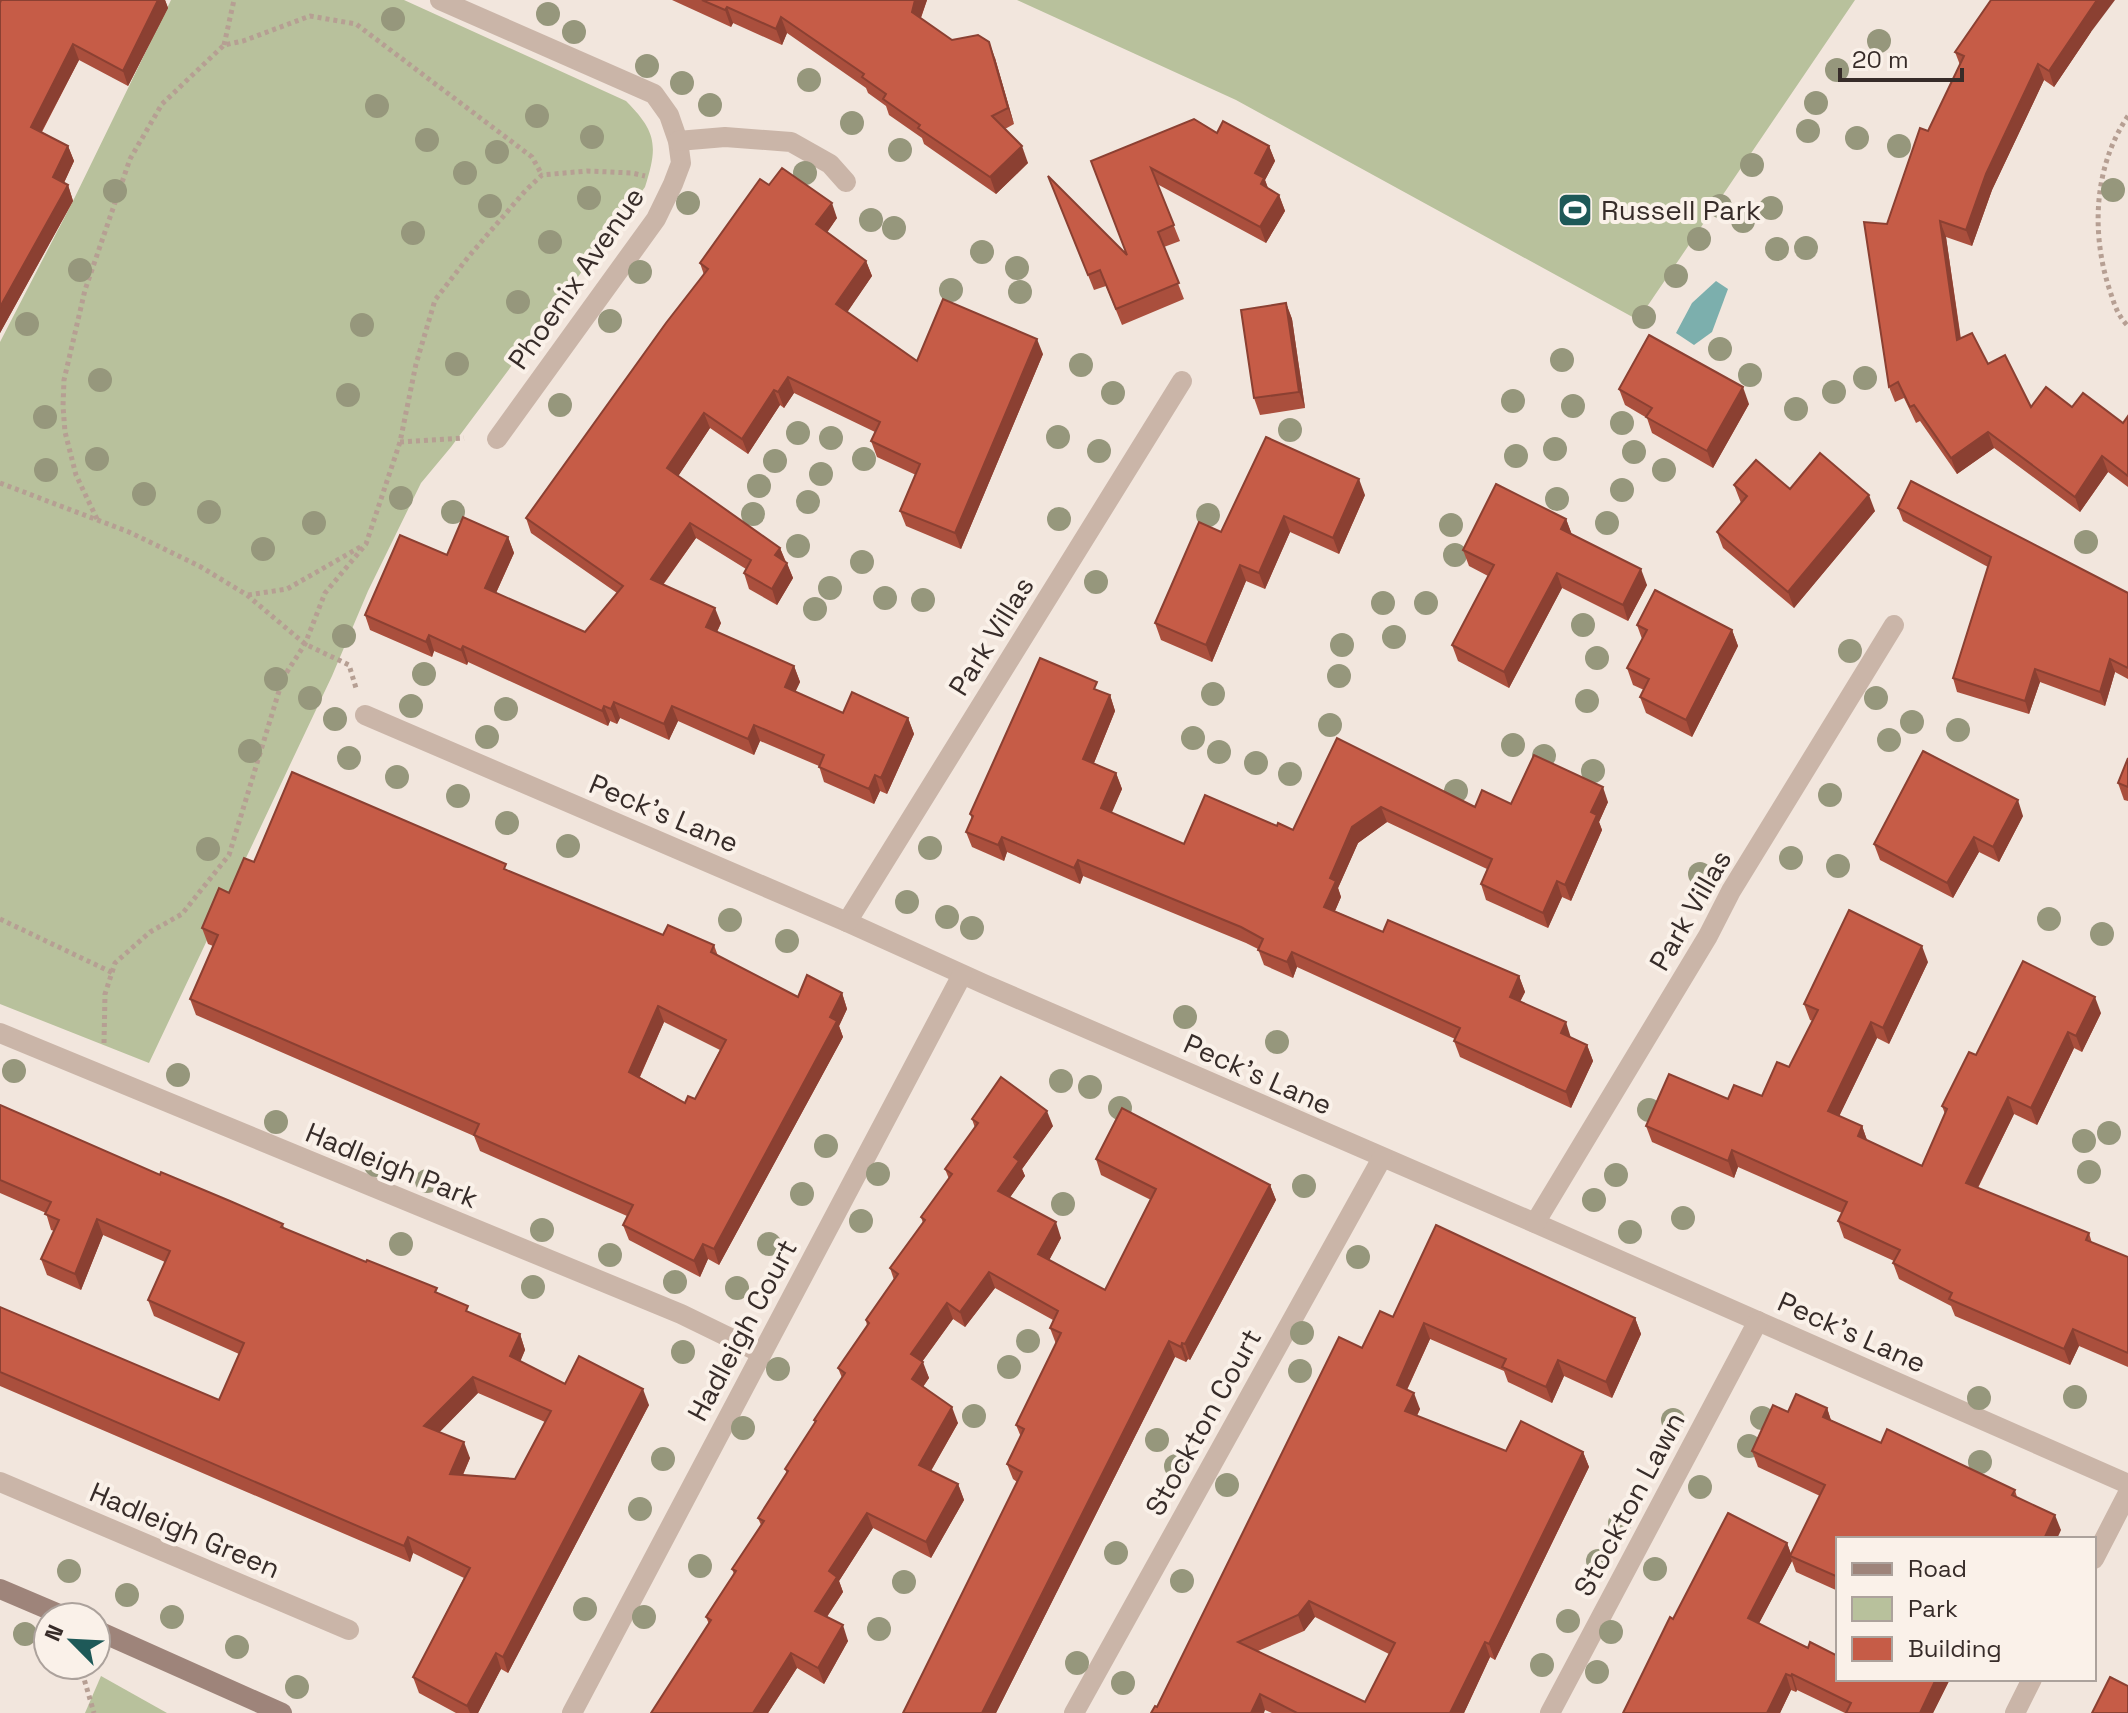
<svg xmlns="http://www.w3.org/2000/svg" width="2128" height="1713" font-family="'Space Grotesk',sans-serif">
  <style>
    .green { fill: #b8c19c }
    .water { fill: #7cafad }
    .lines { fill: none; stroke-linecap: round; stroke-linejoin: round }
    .path { stroke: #b69f93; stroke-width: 5; stroke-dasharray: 4 4; stroke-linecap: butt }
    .street { stroke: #cab5a8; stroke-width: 20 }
    .secondary { stroke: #9e847a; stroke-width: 20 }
    .tree { fill: #96977c }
    .wall { fill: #aa4f3d; fill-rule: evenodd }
    .shaded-wall { fill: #8b4032 }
    .building { fill: #c65c47; stroke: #8b4032; stroke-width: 2; fill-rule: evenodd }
    .labels { text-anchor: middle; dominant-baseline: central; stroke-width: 8; stroke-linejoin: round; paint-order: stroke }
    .poi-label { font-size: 28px; fill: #372c29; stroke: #faf1e9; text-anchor: start }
    .street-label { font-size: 28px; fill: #372c29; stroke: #faf1e9 }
  </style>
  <rect width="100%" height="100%" fill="#f2e6dd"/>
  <g class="green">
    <path d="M171 0H404L626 101C657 132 658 146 645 187L451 447 421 483 368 591 332 676 149 1063 0 1004V342L73 201Z"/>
    <polygon points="1017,0 1855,0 1638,320 1236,100"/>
    <polygon points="101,1676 167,1713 85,1713"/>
  </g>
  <polygon class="water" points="1716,281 1728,289 1712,332 1694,345 1676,333 1692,303"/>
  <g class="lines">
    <g class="path">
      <polyline points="224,45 234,0"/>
      <path d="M2128 116C2094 166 2091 232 2109 288 2114 303 2117 315 2128 326"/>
      <polyline points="400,442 464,438"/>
      <polyline points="0,483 129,532 201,567 247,595 305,644 349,665 356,688"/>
      <polyline points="97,519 76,475 65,432 63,406 64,380 85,290 130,159 162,104 224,45 243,41 310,16 356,24 532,157 542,175"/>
      <polyline points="248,595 287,589 362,546"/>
      <polyline points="0,919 113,973"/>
      <polyline points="104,1043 105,994 115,963 150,932 182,914 229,855 283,678 305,644 325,593 366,544 400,442 416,364 435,300 469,256 526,190 542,175 587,171 632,173 645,176"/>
      <polyline points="80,1665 94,1713"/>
    </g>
    <g class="street">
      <polyline points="440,0 654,94 669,115 678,141 681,163 673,184 656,219 497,439"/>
      <polyline points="678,141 725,137 791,142 830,164 846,182"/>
      <polyline points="365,715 847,922 984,984 1535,1223 2128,1484"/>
      <polyline points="847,922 1182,381"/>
      <polyline points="0,1033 681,1314 761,1353"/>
      <polyline points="1535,1223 1708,936 1731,891 1894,625"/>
      <polyline points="0,1482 349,1630"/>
      <polyline points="2094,1559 2128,1493"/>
      <polyline points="572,1713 962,975"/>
      <polyline points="1074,1713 1382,1158"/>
      <polyline points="1550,1713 1758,1321"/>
      <polyline points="2015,1713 2032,1679"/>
    </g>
    <g class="secondary">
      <polyline points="0,1589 66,1617"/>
      <polyline points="96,1630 282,1713"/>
    </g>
  </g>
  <g class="tree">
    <circle cx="548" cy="14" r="12"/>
    <circle cx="393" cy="19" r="12"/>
    <circle cx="574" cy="32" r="12"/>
    <circle cx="1879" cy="41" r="12"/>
    <circle cx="647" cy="66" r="12"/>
    <circle cx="1837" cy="70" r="12"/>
    <circle cx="809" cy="80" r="12"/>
    <circle cx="682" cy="83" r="12"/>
    <circle cx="1816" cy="103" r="12"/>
    <circle cx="710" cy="105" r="12"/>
    <circle cx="377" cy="106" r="12"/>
    <circle cx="537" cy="116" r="12"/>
    <circle cx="852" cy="123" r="12"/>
    <circle cx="1808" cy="131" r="12"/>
    <circle cx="592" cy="137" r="12"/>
    <circle cx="1857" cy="138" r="12"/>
    <circle cx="427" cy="140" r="12"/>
    <circle cx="1899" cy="146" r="12"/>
    <circle cx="900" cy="150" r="12"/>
    <circle cx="497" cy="152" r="12"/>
    <circle cx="1752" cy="165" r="12"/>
    <circle cx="465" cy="173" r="12"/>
    <circle cx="805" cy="173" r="12"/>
    <circle cx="2113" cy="190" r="12"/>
    <circle cx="115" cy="191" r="12"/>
    <circle cx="589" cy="198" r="12"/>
    <circle cx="688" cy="203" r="12"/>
    <circle cx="490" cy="206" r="12"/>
    <circle cx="1720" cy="206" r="12"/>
    <circle cx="1771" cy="208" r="12"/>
    <circle cx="871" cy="220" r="12"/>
    <circle cx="1743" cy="221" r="12"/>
    <circle cx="894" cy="228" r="12"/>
    <circle cx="413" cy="233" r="12"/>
    <circle cx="1699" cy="239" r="12"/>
    <circle cx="550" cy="242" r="12"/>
    <circle cx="1806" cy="248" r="12"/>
    <circle cx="1777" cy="249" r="12"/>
    <circle cx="982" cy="252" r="12"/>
    <circle cx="1017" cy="268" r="12"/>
    <circle cx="80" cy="270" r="12"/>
    <circle cx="640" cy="272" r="12"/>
    <circle cx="1676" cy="276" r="12"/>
    <circle cx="951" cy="290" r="12"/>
    <circle cx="1020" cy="292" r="12"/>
    <circle cx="518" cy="302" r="12"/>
    <circle cx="1644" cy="317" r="12"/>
    <circle cx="610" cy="321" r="12"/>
    <circle cx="27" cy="324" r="12"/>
    <circle cx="362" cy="325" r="12"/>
    <circle cx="1720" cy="349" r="12"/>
    <circle cx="1562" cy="360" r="12"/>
    <circle cx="457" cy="364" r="12"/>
    <circle cx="1081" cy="365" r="12"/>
    <circle cx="1750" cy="375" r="12"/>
    <circle cx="1865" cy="378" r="12"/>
    <circle cx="100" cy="380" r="12"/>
    <circle cx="1834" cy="392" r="12"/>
    <circle cx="1113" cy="393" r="12"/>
    <circle cx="348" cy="395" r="12"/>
    <circle cx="1513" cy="401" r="12"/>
    <circle cx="560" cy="405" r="12"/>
    <circle cx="1573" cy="406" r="12"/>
    <circle cx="1796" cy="409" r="12"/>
    <circle cx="45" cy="417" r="12"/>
    <circle cx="1622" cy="423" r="12"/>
    <circle cx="1290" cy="430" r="12"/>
    <circle cx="798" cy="433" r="12"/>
    <circle cx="1058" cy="437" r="12"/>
    <circle cx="831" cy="438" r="12"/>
    <circle cx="1555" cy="449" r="12"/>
    <circle cx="1099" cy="451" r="12"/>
    <circle cx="1634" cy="452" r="12"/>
    <circle cx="1516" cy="456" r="12"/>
    <circle cx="97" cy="459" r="12"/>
    <circle cx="864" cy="459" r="12"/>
    <circle cx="775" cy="461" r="12"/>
    <circle cx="46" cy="470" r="12"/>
    <circle cx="1664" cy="470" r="12"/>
    <circle cx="821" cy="474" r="12"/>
    <circle cx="759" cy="486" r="12"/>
    <circle cx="1622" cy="490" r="12"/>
    <circle cx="144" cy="494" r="12"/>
    <circle cx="401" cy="498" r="12"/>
    <circle cx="1557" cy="499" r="12"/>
    <circle cx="808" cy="502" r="12"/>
    <circle cx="209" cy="512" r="12"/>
    <circle cx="453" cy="512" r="12"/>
    <circle cx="753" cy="514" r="12"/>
    <circle cx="1208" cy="515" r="12"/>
    <circle cx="1059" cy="519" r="12"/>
    <circle cx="314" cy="523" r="12"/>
    <circle cx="1607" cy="523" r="12"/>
    <circle cx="1451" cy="525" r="12"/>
    <circle cx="2086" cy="542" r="12"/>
    <circle cx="798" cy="546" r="12"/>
    <circle cx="263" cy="549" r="12"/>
    <circle cx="1455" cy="555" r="12"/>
    <circle cx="862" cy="562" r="12"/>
    <circle cx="1096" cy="582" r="12"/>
    <circle cx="830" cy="588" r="12"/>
    <circle cx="885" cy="598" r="12"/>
    <circle cx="923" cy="600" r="12"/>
    <circle cx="1383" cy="603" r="12"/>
    <circle cx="1426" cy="603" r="12"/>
    <circle cx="815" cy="609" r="12"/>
    <circle cx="1583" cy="625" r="12"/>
    <circle cx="344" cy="636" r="12"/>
    <circle cx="1394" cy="637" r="12"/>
    <circle cx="1342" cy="645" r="12"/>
    <circle cx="1850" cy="651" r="12"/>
    <circle cx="1597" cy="658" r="12"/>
    <circle cx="424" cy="674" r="12"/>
    <circle cx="1339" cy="676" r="12"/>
    <circle cx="276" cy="679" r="12"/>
    <circle cx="1213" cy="694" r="12"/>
    <circle cx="310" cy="698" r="12"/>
    <circle cx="1876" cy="698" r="12"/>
    <circle cx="1587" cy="701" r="12"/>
    <circle cx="411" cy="706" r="12"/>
    <circle cx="506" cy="709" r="12"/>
    <circle cx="335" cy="719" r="12"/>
    <circle cx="1912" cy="722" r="12"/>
    <circle cx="1330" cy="725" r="12"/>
    <circle cx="1958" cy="730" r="12"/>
    <circle cx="487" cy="737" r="12"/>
    <circle cx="1193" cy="738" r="12"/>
    <circle cx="1889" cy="740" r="12"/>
    <circle cx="1513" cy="745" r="12"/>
    <circle cx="250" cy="751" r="12"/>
    <circle cx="1219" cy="752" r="12"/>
    <circle cx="1544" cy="756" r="12"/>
    <circle cx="349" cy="758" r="12"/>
    <circle cx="1256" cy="763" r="12"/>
    <circle cx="1593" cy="771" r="12"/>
    <circle cx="1290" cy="774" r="12"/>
    <circle cx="397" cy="777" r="12"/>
    <circle cx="1456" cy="791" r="12"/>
    <circle cx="1830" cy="795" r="12"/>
    <circle cx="458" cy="796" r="12"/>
    <circle cx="507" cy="823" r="12"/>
    <circle cx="568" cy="846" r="12"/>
    <circle cx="930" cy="848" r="12"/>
    <circle cx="208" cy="849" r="12"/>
    <circle cx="1791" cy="858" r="12"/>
    <circle cx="1838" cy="866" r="12"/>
    <circle cx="1700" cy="874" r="12"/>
    <circle cx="907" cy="902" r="12"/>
    <circle cx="947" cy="917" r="12"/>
    <circle cx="2049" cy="919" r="12"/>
    <circle cx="730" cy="920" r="12"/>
    <circle cx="972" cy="928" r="12"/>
    <circle cx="2102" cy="934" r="12"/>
    <circle cx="787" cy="941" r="12"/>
    <circle cx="1185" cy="1017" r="12"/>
    <circle cx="1277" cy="1042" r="12"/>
    <circle cx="14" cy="1071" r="12"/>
    <circle cx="178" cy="1075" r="12"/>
    <circle cx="1061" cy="1081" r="12"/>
    <circle cx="1090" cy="1087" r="12"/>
    <circle cx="1120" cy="1108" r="12"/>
    <circle cx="1649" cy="1110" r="12"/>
    <circle cx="276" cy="1122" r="12"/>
    <circle cx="2109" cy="1133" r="12"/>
    <circle cx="2084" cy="1141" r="12"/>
    <circle cx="826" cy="1146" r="12"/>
    <circle cx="376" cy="1165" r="12"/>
    <circle cx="2089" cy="1172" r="12"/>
    <circle cx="878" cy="1174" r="12"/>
    <circle cx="1616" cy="1175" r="12"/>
    <circle cx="427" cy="1181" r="12"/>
    <circle cx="1304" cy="1186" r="12"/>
    <circle cx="802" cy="1194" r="12"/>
    <circle cx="1594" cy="1200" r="12"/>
    <circle cx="1063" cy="1204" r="12"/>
    <circle cx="1683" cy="1218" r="12"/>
    <circle cx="861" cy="1221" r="12"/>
    <circle cx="542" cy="1230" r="12"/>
    <circle cx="1630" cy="1232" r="12"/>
    <circle cx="401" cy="1244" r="12"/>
    <circle cx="769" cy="1244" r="12"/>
    <circle cx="610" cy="1255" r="12"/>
    <circle cx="1358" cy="1257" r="12"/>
    <circle cx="675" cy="1282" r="12"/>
    <circle cx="533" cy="1287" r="12"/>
    <circle cx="737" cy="1288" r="12"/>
    <circle cx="1302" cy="1333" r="12"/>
    <circle cx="1028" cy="1341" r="12"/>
    <circle cx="683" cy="1352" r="12"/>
    <circle cx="1009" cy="1367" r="12"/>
    <circle cx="778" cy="1369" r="12"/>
    <circle cx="1300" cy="1371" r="12"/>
    <circle cx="2075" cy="1397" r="12"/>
    <circle cx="1979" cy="1398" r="12"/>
    <circle cx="974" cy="1416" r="12"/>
    <circle cx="1762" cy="1418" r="12"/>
    <circle cx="1673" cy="1420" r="12"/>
    <circle cx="743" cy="1428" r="12"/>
    <circle cx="1157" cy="1440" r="12"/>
    <circle cx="1749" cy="1446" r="12"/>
    <circle cx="663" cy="1459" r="12"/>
    <circle cx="1980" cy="1462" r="12"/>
    <circle cx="1176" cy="1466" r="12"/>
    <circle cx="1227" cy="1485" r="12"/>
    <circle cx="1700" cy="1487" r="12"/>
    <circle cx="640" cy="1509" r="12"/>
    <circle cx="1620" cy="1523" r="12"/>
    <circle cx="1116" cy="1553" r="12"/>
    <circle cx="1598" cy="1561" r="12"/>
    <circle cx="700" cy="1566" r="12"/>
    <circle cx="1655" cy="1569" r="12"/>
    <circle cx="69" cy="1571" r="12"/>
    <circle cx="1182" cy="1581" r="12"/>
    <circle cx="904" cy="1582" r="12"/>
    <circle cx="127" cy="1595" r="12"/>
    <circle cx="585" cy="1609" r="12"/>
    <circle cx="172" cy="1617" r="12"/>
    <circle cx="644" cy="1617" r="12"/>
    <circle cx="1568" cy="1621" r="12"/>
    <circle cx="879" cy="1629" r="12"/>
    <circle cx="1611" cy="1632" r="12"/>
    <circle cx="25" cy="1634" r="12"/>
    <circle cx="237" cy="1647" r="12"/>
    <circle cx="1077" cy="1663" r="12"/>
    <circle cx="1542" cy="1665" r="12"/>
    <circle cx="1597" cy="1672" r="12"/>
    <circle cx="1123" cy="1683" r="12"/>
    <circle cx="297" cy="1687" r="12"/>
  </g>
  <g class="wall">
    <polygon points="1,0 165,0 168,8 128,86 79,60 42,132 68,146 74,161 64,183 68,185 73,201 0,333"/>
    <polygon points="672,0 927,0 921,18 952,40 995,58 1014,124 1005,129 1028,163 996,194 924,144 922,138 889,115 886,106 868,93 866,88 787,33 782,45 733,23 731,27"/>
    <polygon points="2091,32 2054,87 2044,80 1992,190 1972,246 1946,237 1961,339 2031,407 2072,407 2123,423 2128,416 2128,487 2108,472 2080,512 1994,448 1957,474 1920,421 1916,423 1904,398 1895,402 1889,387 1887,224 1928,131 1960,65 1955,52"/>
    <polygon points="1217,133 1269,146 1275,161 1265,180 1268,188 1279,195 1285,211 1266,243 1157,184 1180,241 1164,247 1184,299 1122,325 1106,286 1094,290 1048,176 1127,255 1091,161"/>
    <polygon points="769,185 837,218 827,232 866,261 872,276 847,312 917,361 1043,354 961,549 906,526 900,511 916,475 877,457 871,441 875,432 794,393 784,408 780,405 748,454 710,428 678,476 780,548 793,578 777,605 749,589 744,573 746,569 696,538 663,585 721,623 717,632 794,666 800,682 795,692 843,713 908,718 914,734 887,794 880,791 874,804 824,782 819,766 760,741 754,755 678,721 669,740 620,718 617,724 610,721 608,726 468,662 467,665 434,651 432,657 370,630 365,615 447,555 508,537 514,553 496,593 585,632 617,593 531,533 526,518 704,275 700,263"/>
    <polygon points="1286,303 1292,319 1305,408 1260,415 1254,398"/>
    <polygon points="1619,389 1749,404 1713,468 1652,433 1647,418 1625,405"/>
    <polygon points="1734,485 1790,489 1875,511 1794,608 1723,548 1717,532 1741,503"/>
    <polygon points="1365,495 1339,554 1290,532 1265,589 1246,581 1212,662 1161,640 1155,623 1221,532"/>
    <polygon points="1898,508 2128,593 2128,679 2115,672 2105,706 2040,682 2029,714 1957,692 1953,678 1988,567 1903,521"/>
    <polygon points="1566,519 1572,535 1647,585 1628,621 1562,588 1509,688 1458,661 1452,645 1488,576 1469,566 1463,550"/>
    <polygon points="1637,625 1732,630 1738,646 1692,737 1646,713 1640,697 1644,690 1633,685 1627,668 1642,639"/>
    <polygon points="1101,692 1110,695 1115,711 1094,763 1116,773 1122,789 1111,813 1184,844 1277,826 1293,830 1337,738 1475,807 1511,804 1608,802 1599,822 1602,830 1571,901 1562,897 1548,928 1486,900 1481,884 1487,869 1387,822 1358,843 1338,888 1341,897 1335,911 1383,932 1519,976 1525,992 1520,1001 1571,1038 1587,1045 1593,1061 1571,1108 1460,1057 1454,1041 1455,1039 1297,967 1293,978 1264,965 1258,949 1246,943 1083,876 1080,884 1007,852 1004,861 972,847 966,832 972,819 970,814"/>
    <polygon points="2128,758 2128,801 2124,800 2118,783"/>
    <polygon points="2023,816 1999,862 1979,852 1953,898 1880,860 1874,844"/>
    <path d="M254 862 509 871 663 935 714 945 718 956 798 997 842 993 847 1009 839 1026 843 1037 719 1265 708 1259 700 1277 629 1240 623 1225 627 1216 480 1151 474 1136 196 1015 190 999 213 946 208 944 202 928ZM664 1022 720 1050 695 1099 685 1103 640 1077Z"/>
    <polygon points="1928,962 1889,1044 1877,1038 1839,1116 1862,1126 1867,1140 1922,1166 1945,1114 1942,1106 1976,1055 2101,1013 2082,1052 2074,1048 2037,1125 2014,1114 1978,1188 2089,1233 2092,1243 2128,1257 2128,1367 2079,1346 2070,1365 1955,1316 1951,1306 1899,1279 1893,1263 1894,1261 1844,1238 1838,1221 1842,1213 1738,1167 1734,1178 1652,1142 1646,1126 1728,1099 1762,1096 1789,1067 1813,1021 1810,1020 1804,1004"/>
    <path d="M0 1105 160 1175 283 1224 284 1228 439 1294 470 1313 520 1334 525 1350 520 1361 565 1384 649 1405 508 1673 501 1669 478 1713H456L419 1693 413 1677 464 1578 413 1553 410 1562 0 1386V1307L219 1400 239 1354 154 1316 148 1300 165 1262 103 1235 81 1290 47 1275 41 1259 54 1231 51 1230 46 1213 0 1193ZM478 1393 545 1422 515 1479 463 1475 470 1458 439 1432Z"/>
    <polygon points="972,1119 1053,1126 1022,1169 1025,1176 1010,1197 1061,1238 1049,1260 1105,1290 1151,1200 1101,1175 1096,1159 1270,1185 1276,1200 1190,1360 1188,1359 1186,1362 1175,1357 996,1713 903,1713 1017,1482 1013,1479 1007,1464 1021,1437 1016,1425 1056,1344 1050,1328 1053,1320 995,1288 965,1327 953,1319 922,1362 929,1378 923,1387 958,1423 931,1471 958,1484 964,1500 931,1558 873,1528 839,1581 843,1592 827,1617 848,1641 824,1684 797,1668 768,1713 651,1713 709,1624 706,1617 734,1574 732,1569 761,1525 758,1518 787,1474 785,1469 815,1423 814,1420 842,1378 838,1368 867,1326 866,1320 894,1280 890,1268 923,1223 921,1217 949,1179 945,1169 975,1128"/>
    <path d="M1393 1317 1635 1318 1641 1334 1612 1398 1564 1376 1552 1403 1508 1382 1504 1371 1430 1339 1407 1390 1420 1409 1417 1416 1506 1451 1583 1452 1589 1467 1495 1660 1490 1657 1464 1713H1272L1265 1710 1157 1707 1362 1348ZM1315 1617 1389 1654 1365 1702 1258 1651 1304 1631Z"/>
    <polygon points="1827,1408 1831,1420 1881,1443 2015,1490 2017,1497 2061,1530 1838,1539 1838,1591 1796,1572 1792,1561 1759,1623 1838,1679 1950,1679 1933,1713 1845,1713 1797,1690 1796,1692 1791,1690 1780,1713 1623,1713 1673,1619 1787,1543 1791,1554 1820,1496 1758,1467 1752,1451 1788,1412"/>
  </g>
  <g class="shaded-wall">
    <polygon points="158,0 165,0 168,8 128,86 123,71"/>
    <polygon points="915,0 927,0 917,28 912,12"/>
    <polygon points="2097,0 2115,0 2091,32 2054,87 2049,71"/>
    <polygon points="727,7 733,23 731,27 725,10"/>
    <polygon points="781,17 787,33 782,45 776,29"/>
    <polygon points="989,42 995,58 1014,124 1008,108"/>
    <polygon points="73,44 79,60 36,142 31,127"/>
    <polygon points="2038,64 2044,80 1992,190 1972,246 1966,230 1986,174"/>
    <polygon points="68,146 74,161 59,193 53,177"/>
    <polygon points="1022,146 1028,163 996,194 990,177"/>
    <polygon points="1269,146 1275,161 1265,180 1270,194 1267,200 1255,173"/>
    <polygon points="68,185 73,201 0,333 0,307"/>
    <polygon points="1279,195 1285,211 1266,243 1260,227"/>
    <polygon points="832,203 837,218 822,240 816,224"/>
    <polygon points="1940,221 1946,237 1963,356 1957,340"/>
    <polygon points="866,261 872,276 842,320 836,304"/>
    <polygon points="1286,303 1292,319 1305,408 1299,392"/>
    <polygon points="1037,339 1043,354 961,549 955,533"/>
    <polygon points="788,377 794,393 784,408 778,392"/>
    <polygon points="1743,387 1749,404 1713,468 1707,451"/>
    <polygon points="774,390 780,405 748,454 742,439"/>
    <polygon points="704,413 710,428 673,484 667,468"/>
    <polygon points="1988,432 1994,448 1957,474 1951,458"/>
    <polygon points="2102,456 2108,472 2080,512 2075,497"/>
    <polygon points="1359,479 1365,495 1339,554 1333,538"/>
    <polygon points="1869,495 1875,511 1794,608 1788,592"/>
    <polygon points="1284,516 1290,532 1265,589 1259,573"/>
    <polygon points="1566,519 1572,535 1561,529"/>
    <polygon points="690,523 696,538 656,594 651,579"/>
    <polygon points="508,537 514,553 491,604 485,588"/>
    <polygon points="780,548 786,563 775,555"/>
    <polygon points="787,563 793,578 777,605 772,589"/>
    <polygon points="1240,565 1246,581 1212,662 1206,645"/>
    <polygon points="1641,569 1647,585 1628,621 1623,605"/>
    <polygon points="1557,573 1562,588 1509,688 1504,672"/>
    <polygon points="715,608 721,623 712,642 706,627"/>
    <polygon points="1732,630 1738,646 1692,737 1686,720"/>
    <polygon points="429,635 434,651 432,657 426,642"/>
    <polygon points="463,646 468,662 467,665 461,650"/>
    <polygon points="2110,659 2115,672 2105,706 2100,692"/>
    <polygon points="794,666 800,682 790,703 785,687"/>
    <polygon points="2035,669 2040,682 2029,714 2025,701"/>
    <polygon points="1110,695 1115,711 1089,775 1083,759"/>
    <polygon points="614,702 620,718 617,724 611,709"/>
    <polygon points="604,706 610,721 608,726 602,711"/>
    <polygon points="672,706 678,721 669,740 664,724"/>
    <polygon points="908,718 914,734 887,794 881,778"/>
    <polygon points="754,725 760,741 754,755 748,739"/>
    <polygon points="1116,773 1122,789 1107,824 1101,808"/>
    <polygon points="875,775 880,791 874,804 869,789"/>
    <polygon points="1603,787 1608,802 1599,822 1602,830 1571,901 1565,885 1591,812"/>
    <polygon points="2018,800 2023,816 1999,862 1993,847"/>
    <polygon points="1381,807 1387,822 1358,843 1338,888 1341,897 1330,922 1324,907 1330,878 1352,827"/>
    <polygon points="1002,837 1007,852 1004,861 998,845"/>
    <polygon points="1974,837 1979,852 1953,898 1947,883"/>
    <polygon points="1078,860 1083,876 1080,884 1074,868"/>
    <polygon points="1557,881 1562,897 1548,928 1543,913"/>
    <polygon points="1922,946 1928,962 1889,1044 1883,1028"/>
    <polygon points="1292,952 1297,967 1293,978 1287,962"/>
    <polygon points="1519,976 1525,992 1515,1012 1510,997"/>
    <polygon points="842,993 847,1009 839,1026 843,1037 719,1265 714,1249"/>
    <polygon points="2095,997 2101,1013 2082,1052 2076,1036"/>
    <polygon points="658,1006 664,1022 635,1087 629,1072"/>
    <polygon points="1566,1022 1571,1038 1561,1033"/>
    <polygon points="1871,1022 1877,1038 1834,1127 1828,1111"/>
    <polygon points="2068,1032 2074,1048 2037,1125 2031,1108"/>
    <polygon points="1587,1045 1593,1061 1571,1108 1566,1092"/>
    <polygon points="2008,1097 2014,1114 1972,1199 1966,1183"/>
    <polygon points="1047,1111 1053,1126 1022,1169 1025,1176 1004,1206 998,1191 1014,1157"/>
    <polygon points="1862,1126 1868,1143 1858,1136"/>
    <polygon points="1732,1150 1738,1167 1734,1178 1728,1161"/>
    <polygon points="1270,1185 1276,1200 1190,1360 1185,1344"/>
    <polygon points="97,1219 103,1235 81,1290 75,1274"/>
    <polygon points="1056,1222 1061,1238 1044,1270 1038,1254"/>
    <polygon points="703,1244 708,1259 700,1277 694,1261"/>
    <polygon points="989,1272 995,1288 965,1327 960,1312"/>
    <polygon points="947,1303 953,1319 916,1370 911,1354"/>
    <polygon points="1635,1318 1641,1334 1612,1398 1606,1382"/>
    <polygon points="1424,1323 1430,1339 1402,1400 1397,1385"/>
    <polygon points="2073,1329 2079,1346 2070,1365 2064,1349"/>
    <polygon points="520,1334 525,1350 516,1372 510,1356"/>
    <polygon points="1169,1341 1175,1357 996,1713 982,1713"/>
    <polygon points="1182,1343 1188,1359 1186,1362 1181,1347"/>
    <polygon points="1558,1360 1564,1376 1552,1403 1546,1387"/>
    <polygon points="923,1362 929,1378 917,1395 912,1379"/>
    <polygon points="473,1377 478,1393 430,1442 424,1426"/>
    <polygon points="643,1389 649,1405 508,1673 503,1657"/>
    <polygon points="1414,1393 1420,1409 1411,1427 1405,1411"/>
    <polygon points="952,1407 958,1423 925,1481 919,1465"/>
    <polygon points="1827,1408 1832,1424 1823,1417"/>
    <polygon points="464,1442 470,1458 456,1490 450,1474"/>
    <polygon points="1583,1452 1589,1467 1495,1660 1489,1644"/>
    <polygon points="958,1484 964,1500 931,1558 926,1542"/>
    <polygon points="867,1513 873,1528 839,1581 843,1592 820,1627 815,1611 829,1571"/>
    <polygon points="2055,1515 2061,1530 2057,1539 2044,1539"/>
    <polygon points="408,1537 413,1553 410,1562 404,1546"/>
    <polygon points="1787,1543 1792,1557 1790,1556 1792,1561 1754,1633 1748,1618"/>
    <polygon points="1309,1601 1315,1617 1304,1631 1298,1615"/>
    <polygon points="843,1625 848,1641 824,1684 818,1668"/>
    <polygon points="1485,1642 1490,1657 1464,1713 1450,1713"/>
    <polygon points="496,1653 501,1669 478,1713 470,1713 467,1706"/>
    <polygon points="791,1653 797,1668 768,1713 753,1713"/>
    <polygon points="1786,1674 1791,1690 1780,1713 1767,1713"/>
    <polygon points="1792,1674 1797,1690 1796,1692 1791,1676"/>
    <polygon points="1936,1679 1950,1679 1933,1713 1920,1713"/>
    <polygon points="1260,1694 1265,1710 1264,1713 1251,1713"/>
  </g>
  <g class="building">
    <polygon points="1,0 158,0 123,71 73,44 31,127 68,146 53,177 68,185 0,307 0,3"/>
    <polygon points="702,0 915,0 912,12 952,40 978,35 989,42 1008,108 992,116 1022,146 990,177 918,128 920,125 883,99 886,94 862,77 864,74 781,17 776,29 727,7 725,10"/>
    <polygon points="1991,0 2097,0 2049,71 2038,64 1986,174 1966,230 1940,221 1957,340 1972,333 1988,364 2005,355 2031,407 2046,387 2072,407 2083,393 2123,423 2128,416 2128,476 2102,456 2075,497 1988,432 1951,458 1914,405 1910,407 1898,382 1889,387 1864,222 1887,224 1920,128 1928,131 1964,56 1955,52"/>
    <polygon points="1194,119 1217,133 1223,121 1269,146 1255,173 1264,178 1261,184 1279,195 1260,227 1151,168 1174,225 1158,232 1179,283 1116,309 1100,270 1088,275 1048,176 1127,255 1091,161"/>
    <polygon points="782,168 832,203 816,224 866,261 836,304 917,361 943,299 1037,339 955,533 900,511 920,464 871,441 880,422 788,377 778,392 774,390 742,439 704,413 667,468 780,548 775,555 787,563 772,589 744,573 751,560 690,523 651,579 715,608 706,627 794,666 785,687 843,713 852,692 908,718 881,778 875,775 869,789 819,767 824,755 754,725 748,739 672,706 664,724 614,702 611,709 604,706 602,711 463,646 461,650 429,635 426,642 365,615 400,535 447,555 463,517 508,537 485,588 585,632 623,586 526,518 666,323 708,269 700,263 760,179 769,185"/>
    <polygon points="1286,303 1299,392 1254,398 1241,310"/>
    <polygon points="1649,335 1743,387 1707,451 1646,417 1652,408 1619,389"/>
    <polygon points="1266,437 1359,479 1333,538 1284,516 1259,573 1240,565 1206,645 1155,623 1199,522 1221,532"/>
    <polygon points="1820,453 1869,495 1788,592 1717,532 1747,496 1734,485 1756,460 1790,489"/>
    <polygon points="1911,481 2128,593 2128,668 2110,659 2100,692 2035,669 2025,701 1953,678 1991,557 1898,508"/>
    <polygon points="1496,484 1566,519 1561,529 1641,569 1623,605 1557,573 1504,672 1452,645 1494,565 1463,550"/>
    <polygon points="1655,590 1732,630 1686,720 1640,697 1649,679 1627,668 1647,630 1637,625"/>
    <polygon points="1040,658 1097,682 1094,689 1110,695 1083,759 1116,773 1101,808 1184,844 1205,795 1277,826 1278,823 1293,830 1337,738 1475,807 1482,790 1511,804 1534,755 1603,787 1591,812 1597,815 1565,885 1557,881 1543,913 1481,884 1492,859 1381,807 1352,827 1330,878 1336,881 1324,907 1383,932 1388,920 1519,976 1510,997 1566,1022 1561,1033 1587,1045 1566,1092 1454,1041 1460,1028 1292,952 1287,962 1258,950 1263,939 1241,927 1078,860 1074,868 1002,837 998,845 966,832 973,816 970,814"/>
    <polygon points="1923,751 2018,800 1993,847 1974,837 1947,883 1874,844"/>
    <polygon points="2128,758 2128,787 2118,783"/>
    <path d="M292 772 506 864 504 869 562 893 663 935 668 925 714 945 711 952 798 997 807 975 842 993 830 1017 837 1021 714 1249 703 1244 694 1261 623 1225 633 1205 474 1135 479 1124 190 999 218 935 202 928 219 888 229 893 244 858 254 862ZM658 1006 726 1040 695 1099 688 1096 685 1103 629 1072Z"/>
    <polygon points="1849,910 1922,946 1883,1028 1871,1022 1828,1111 1862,1126 1858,1136 1922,1166 1947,1109 1942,1106 1969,1052 1976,1055 2023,961 2095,997 2076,1036 2068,1032 2031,1108 2008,1097 1966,1183 2089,1233 2086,1240 2128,1257 2128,1353 2073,1329 2064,1349 1949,1299 1952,1293 1893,1263 1900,1250 1838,1221 1847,1202 1732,1150 1728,1161 1646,1126 1669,1074 1728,1099 1734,1085 1762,1096 1777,1062 1789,1067 1818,1010 1804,1004"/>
    <polygon points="1001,1077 1047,1111 1014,1157 1019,1161 998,1191 1056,1222 1038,1254 1105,1290 1156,1189 1096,1159 1122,1108 1270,1185 1185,1344 1182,1343 1181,1347 1169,1341 982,1713 903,1713 1022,1472 1007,1464 1024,1429 1016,1425 1061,1333 1050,1328 1058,1311 989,1272 960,1312 947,1303 911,1354 923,1362 912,1379 952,1407 919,1465 958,1484 926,1542 867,1513 829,1571 837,1577 815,1611 843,1625 818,1668 791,1653 753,1713 651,1713 711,1620 706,1617 736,1571 732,1569 764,1521 758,1518 788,1471 785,1469 816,1421 814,1420 845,1373 838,1368 869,1323 866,1320 898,1274 890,1268 925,1220 921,1217 952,1174 945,1169 978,1123 972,1119"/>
    <path d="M0 1105 160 1175 161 1172 230 1201 283 1224 281 1227 366 1262 367 1260 437 1288 435 1292 468 1306 466 1311 520 1334 510 1356 565 1384 579 1356 643 1389 503 1657 496 1653 467 1706 413 1677 470 1568 408 1537 404 1546 0 1372V1307L219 1400 244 1343 148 1300 170 1251 97 1219 75 1274 41 1259 59 1220 45 1214 51 1202 0 1180ZM473 1377 551 1411 515 1479 450 1474 464 1442 424 1426Z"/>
    <path d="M1436 1225 1635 1318 1606 1382 1558 1360 1546 1387 1502 1367 1506 1359 1424 1323 1397 1385 1414 1393 1405 1411 1506 1451 1521 1421 1583 1452 1489 1644 1485 1642 1450 1713H1297L1260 1694 1251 1713H1151L1155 1706 1157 1707 1339 1337 1362 1348 1380 1311 1393 1317ZM1309 1601 1395 1643 1365 1702 1238 1642 1298 1615Z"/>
    <polygon points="1796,1394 1827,1408 1823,1417 1881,1443 1887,1429 2015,1490 2012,1495 2055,1515 2044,1539 1838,1539 1838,1577 1790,1556 1825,1485 1752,1451 1773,1405 1788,1412"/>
    <polygon points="1728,1513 1787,1543 1748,1618 1808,1648 1810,1642 1838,1656 1838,1679 1936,1679 1920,1713 1846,1713 1851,1703 1792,1674 1791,1676 1786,1674 1767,1713 1623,1713 1670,1617 1673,1619"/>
    <polygon points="2110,1677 2128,1686 2128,1713 2092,1713"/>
  </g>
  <defs>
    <g id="stadium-square" transform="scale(1.8)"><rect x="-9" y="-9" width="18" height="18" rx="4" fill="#1e5958" stroke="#faf1e9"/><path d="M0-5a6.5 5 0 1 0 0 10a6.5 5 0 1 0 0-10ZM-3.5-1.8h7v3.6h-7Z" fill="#fff"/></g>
  </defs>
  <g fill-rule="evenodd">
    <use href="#stadium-square" x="1575" y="210"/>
  </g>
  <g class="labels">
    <g class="poi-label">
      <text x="1601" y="210">Russell Park</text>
    </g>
    <g class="street-label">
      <text transform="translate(576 278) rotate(-55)">Phoenix Avenue</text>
      <text transform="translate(991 636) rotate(-58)">Park Villas</text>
      <text transform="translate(664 813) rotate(23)">Peck's Lane</text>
      <text transform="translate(1690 910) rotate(-60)">Park Villas</text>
      <text transform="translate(1258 1074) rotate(24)">Peck's Lane</text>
      <text transform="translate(392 1165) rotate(22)">Hadleigh Park</text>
      <text transform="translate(742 1330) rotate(-62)">Hadleigh Court</text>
      <text transform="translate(1852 1332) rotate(24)">Peck's Lane</text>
      <text transform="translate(1203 1422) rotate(-61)">Stockton Court</text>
      <text transform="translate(1629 1504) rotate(-62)">Stockton Lawn</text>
      <text transform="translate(185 1530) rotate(23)">Hadleigh Green</text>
    </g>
  </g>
  <rect x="1836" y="1537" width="260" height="144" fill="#faf1e9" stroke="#aca29c" stroke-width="2"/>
  <rect x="1852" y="1563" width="40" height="12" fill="#9e847a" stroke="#aca29c" stroke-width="2"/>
  <text x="1908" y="1577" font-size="24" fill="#372c29">Road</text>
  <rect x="1852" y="1597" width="40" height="24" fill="#b8c19c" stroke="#aca29c" stroke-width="2"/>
  <text x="1908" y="1617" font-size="24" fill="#372c29">Park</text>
  <rect x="1852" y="1637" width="40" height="24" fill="#c65c47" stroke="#aca29c" stroke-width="2"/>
  <text x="1908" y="1657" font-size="24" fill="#372c29">Building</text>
  <g transform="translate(72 1641) rotate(294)"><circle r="38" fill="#faf1e9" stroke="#aca29c" stroke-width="2"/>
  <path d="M0-6L14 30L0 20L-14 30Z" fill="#1e5958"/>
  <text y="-12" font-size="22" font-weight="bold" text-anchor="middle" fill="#372c29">N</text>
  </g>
  <path d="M1840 68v12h122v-12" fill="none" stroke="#372c29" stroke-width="4"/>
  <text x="1852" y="68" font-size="24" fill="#372c29" stroke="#faf1e9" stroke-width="6" paint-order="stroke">20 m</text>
</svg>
